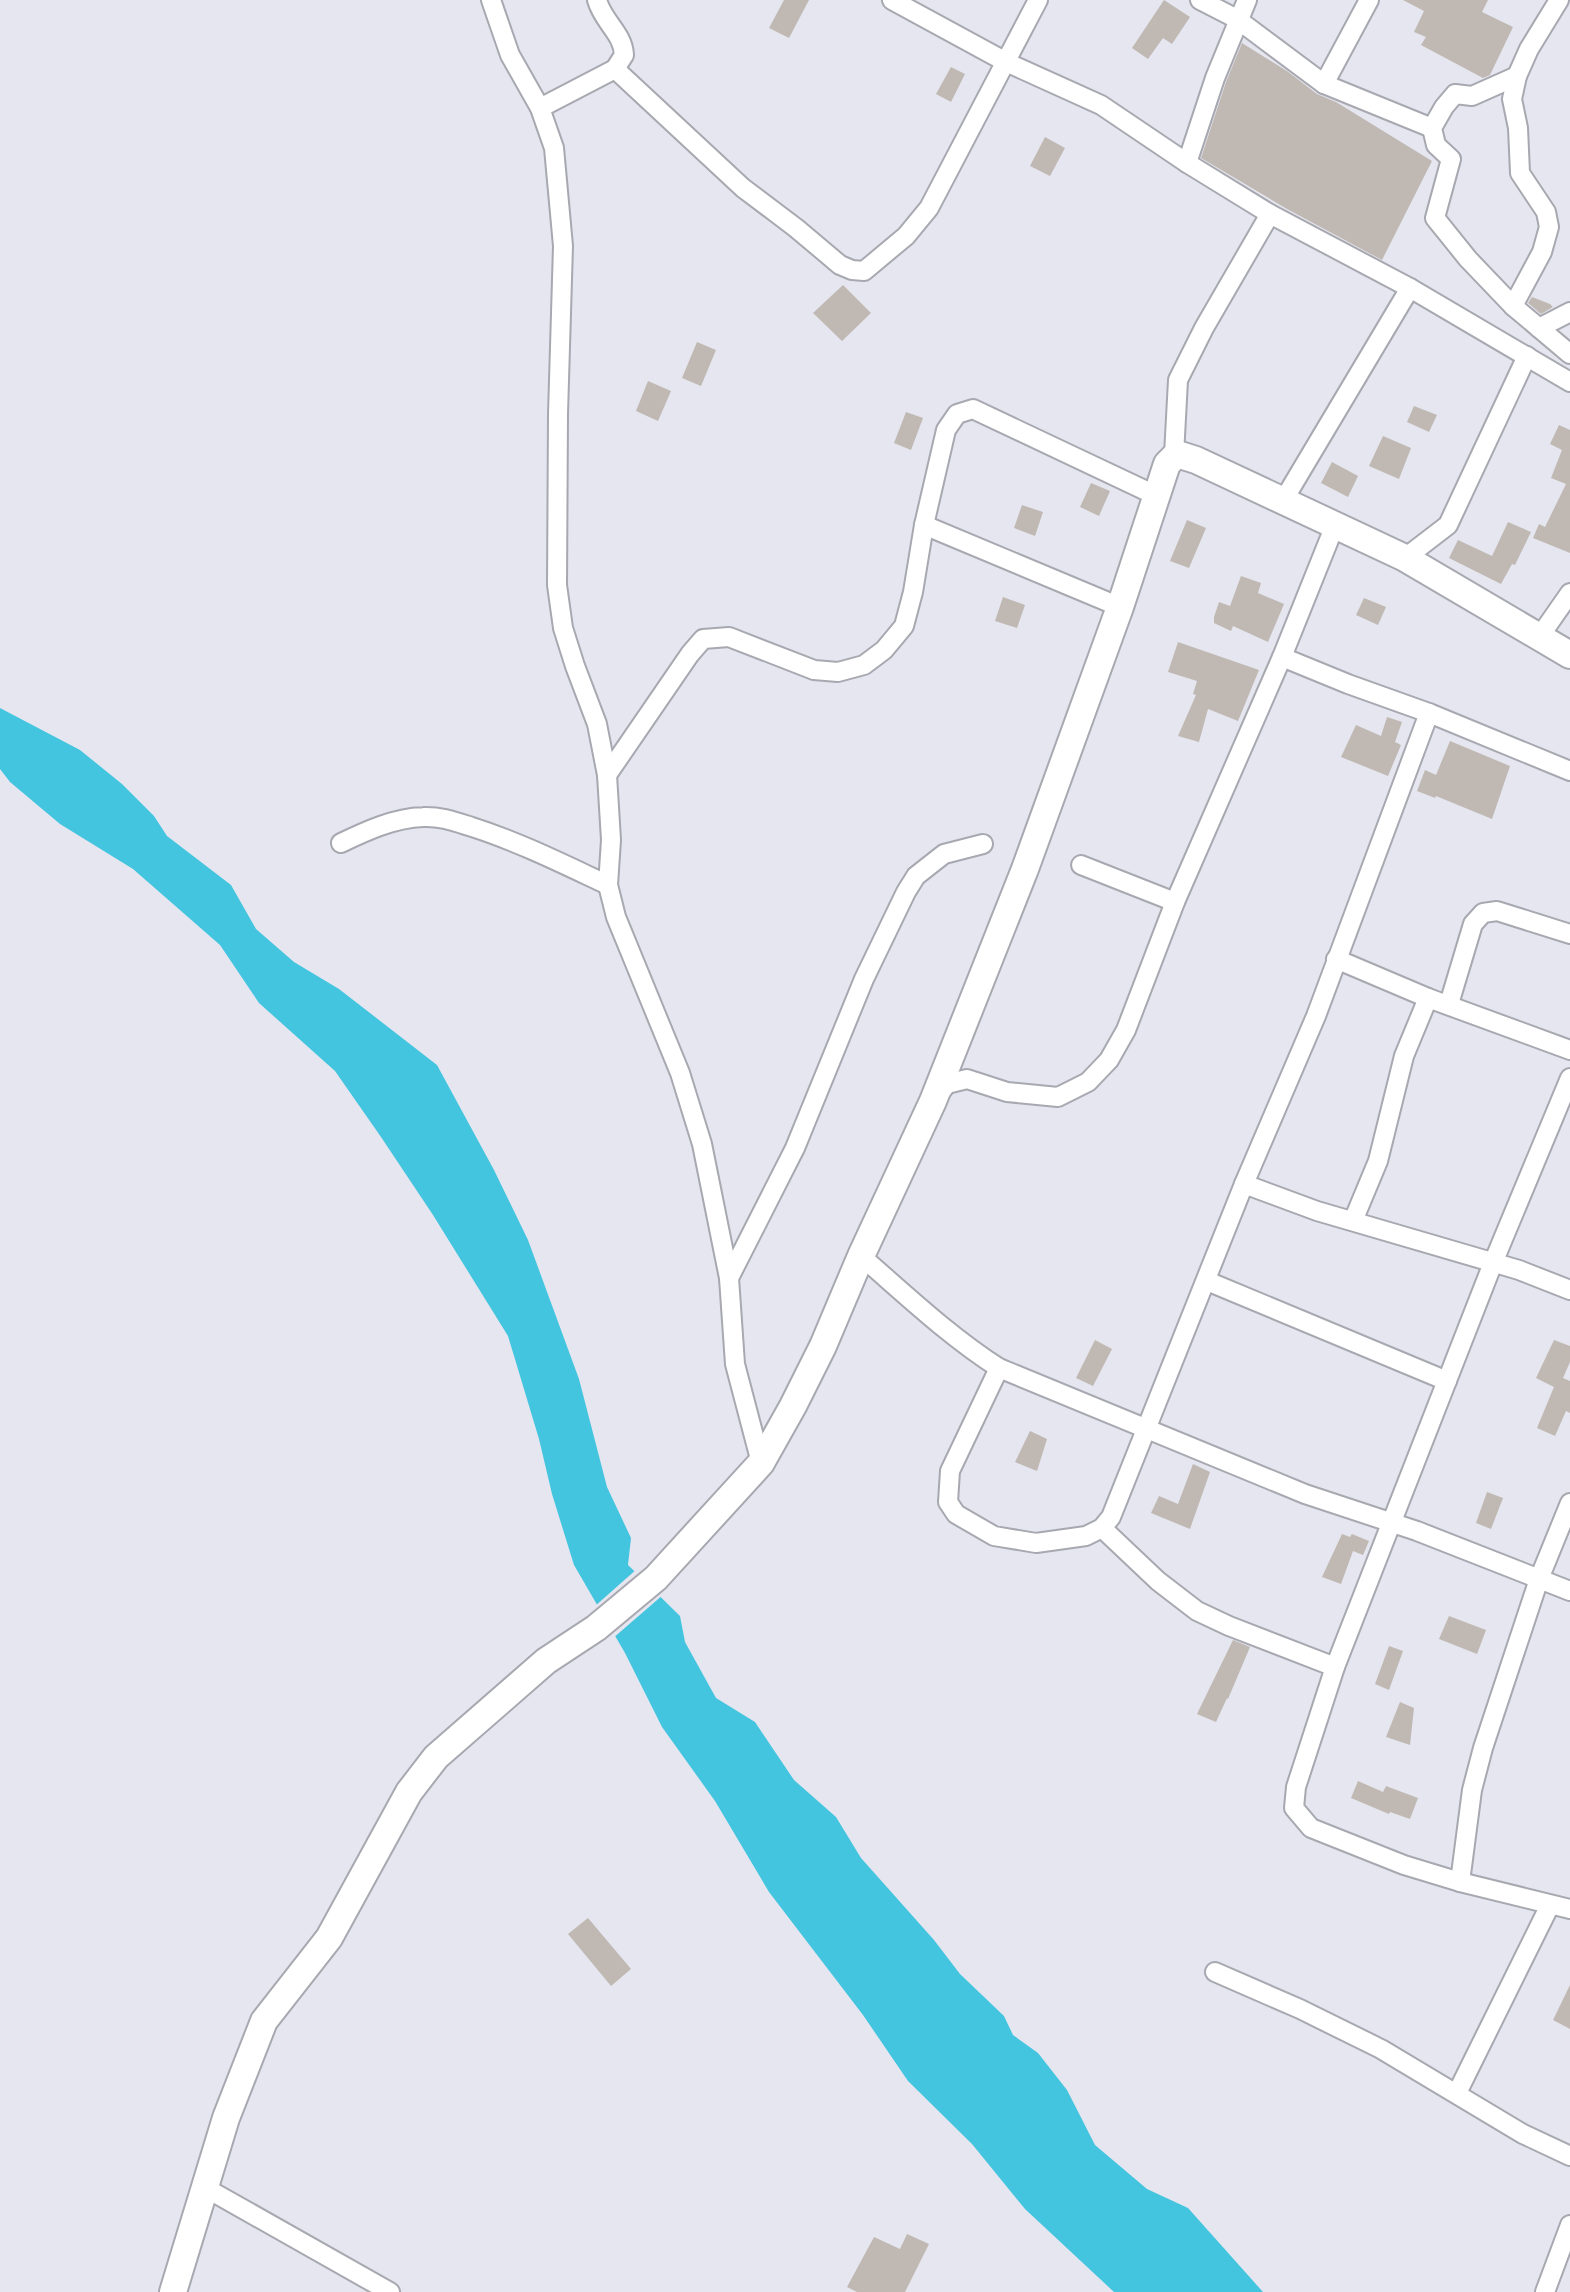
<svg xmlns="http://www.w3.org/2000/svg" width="1570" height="2292" font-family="Commissioner,sans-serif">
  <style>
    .water { fill: #44c5df }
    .pier { fill: #e5e6ef }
    .building { fill: #c0b9b3 }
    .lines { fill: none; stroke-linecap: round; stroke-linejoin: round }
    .street-casing { stroke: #a7a8b0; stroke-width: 22 }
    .secondary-casing { stroke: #a7a8b0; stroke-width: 30 }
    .street { stroke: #fff; stroke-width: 18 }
    .secondary { stroke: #fff; stroke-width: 26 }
  </style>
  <rect width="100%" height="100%" fill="#e5e6ef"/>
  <polygon class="water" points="0,708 80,750 122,784 154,816 167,836 231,885 256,929 294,962 339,989 437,1065 494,1170 528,1240 579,1379 607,1487 631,1538 628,1565 680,1616 685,1642 716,1698 755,1722 794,1780 836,1817 861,1858 934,1940 960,1974 1004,2016 1013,2035 1038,2053 1067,2090 1095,2145 1147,2189 1188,2208 1263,2292 1114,2292 1025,2209 972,2144 908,2081 863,2015 769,1892 715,1801 662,1727 625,1653 574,1565 552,1494 539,1439 508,1336 433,1215 381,1137 335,1071 259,1003 220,945 133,869 60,824 10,782 0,769"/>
  <polygon class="pier" points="638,1568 664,1594 612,1639 594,1607"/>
  <g class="building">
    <polygon points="784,0 809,0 789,38 769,28"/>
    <polygon points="1164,0 1190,17 1172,44 1163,38 1148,59 1132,48"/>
    <polygon points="1403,0 1488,0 1482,12 1513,27 1490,75 1483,78 1421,45 1426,37 1414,32 1424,11"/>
    <polygon points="1242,43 1287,71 1317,94 1336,102 1432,161 1382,260 1287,209 1201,158 1226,82"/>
    <polygon points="951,67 965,74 951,102 936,94"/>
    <polygon points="1045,137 1065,148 1050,176 1030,166"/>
    <polygon points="843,285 871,313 842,341 813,313"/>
    <polygon points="1532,297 1550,304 1553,307 1541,314 1528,303"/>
    <polygon points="697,342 716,350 701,386 682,378"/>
    <polygon points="648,381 671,391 658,421 636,411"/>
    <polygon points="1414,406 1437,415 1429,432 1407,422"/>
    <polygon points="906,412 923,418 911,450 894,443"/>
    <polygon points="1559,425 1570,430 1570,553 1533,538 1539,524 1545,527 1566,484 1551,478 1562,450 1550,444"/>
    <polygon points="1383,436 1411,448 1399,479 1369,466"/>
    <polygon points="1332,462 1358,476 1348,497 1321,483"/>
    <polygon points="1091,483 1110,491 1099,516 1080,507"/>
    <polygon points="1022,505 1043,512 1035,536 1014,528"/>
    <polygon points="1187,520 1206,528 1189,568 1170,561"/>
    <polygon points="1508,522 1531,532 1515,565 1512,564 1501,584 1449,558 1458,540 1492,556"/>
    <polygon points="1241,576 1261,583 1258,593 1284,604 1268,642 1233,626 1231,631 1214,623 1214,617 1219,602 1230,606"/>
    <polygon points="1003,597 1025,605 1017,628 995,621"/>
    <polygon points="1364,598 1386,607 1378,625 1356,615"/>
    <polygon points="1178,642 1259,670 1238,721 1208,709 1199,742 1178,736 1196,695 1193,694 1197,681 1168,672"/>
    <polygon points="1387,717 1402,722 1395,742 1401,745 1388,776 1341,757 1356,725 1381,736"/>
    <polygon points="1450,741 1510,766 1492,819 1436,796 1435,798 1417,791 1425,770 1436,775"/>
    <polygon points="1095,1340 1112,1349 1093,1386 1076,1378"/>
    <polygon points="1554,1340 1570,1346 1570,1362 1563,1378 1570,1381 1570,1413 1566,1411 1555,1436 1537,1428 1554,1387 1536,1378"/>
    <polygon points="1030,1431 1047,1439 1037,1471 1015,1462"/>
    <polygon points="1193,1464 1210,1472 1190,1529 1151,1513 1159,1496 1178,1504"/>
    <polygon points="1487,1492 1503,1498 1491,1529 1476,1523"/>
    <polygon points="1342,1534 1350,1537 1352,1534 1369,1541 1363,1555 1353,1551 1341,1584 1322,1577"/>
    <polygon points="1449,1616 1486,1630 1477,1654 1439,1639"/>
    <polygon points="1233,1640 1250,1647 1228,1699 1227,1698 1216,1722 1197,1714"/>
    <polygon points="1389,1646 1403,1651 1389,1690 1375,1684"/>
    <polygon points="1400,1702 1414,1708 1410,1745 1386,1737"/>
    <polygon points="1358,1781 1383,1792 1386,1786 1418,1798 1410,1819 1390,1812 1389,1814 1351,1798"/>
    <polygon points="588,1918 631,1969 611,1986 568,1934"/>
    <polygon points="1570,1985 1570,2029 1553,2020"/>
    <polygon points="907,2234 929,2244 905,2292 857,2292 847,2287 874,2237 900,2249"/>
  </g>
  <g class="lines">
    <g class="street-casing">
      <g id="street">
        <polyline points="491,0 510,55 540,108 554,148 563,246 558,414 557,585 563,628 575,666 597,724 607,775 611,840 608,885 616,917 680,1073 702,1144 729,1278 735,1364 761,1463"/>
        <polyline points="892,0 1006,62 1101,105 1187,163 1270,214 1410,288 1570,382"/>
        <polyline points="1200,0 1237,19 1324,84 1432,128"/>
        <polyline points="615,69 743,188 796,228 840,265 852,270 864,271 906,236 929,208 1038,0"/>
        <polyline points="1517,76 1472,96 1455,94 1444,107 1432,128 1436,145 1451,159 1435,218 1468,259 1513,306 1570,354"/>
        <polyline points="1324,84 1369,0"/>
        <path d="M540 108 615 69 624 55C623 33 603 22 597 0"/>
        <polyline points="1187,163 1215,78 1247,0"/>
        <polyline points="1513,306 1542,252 1549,227 1546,212 1520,173 1518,128 1512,99 1517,76 1529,49 1559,0"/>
        <polyline points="1539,328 1570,312"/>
        <polyline points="1174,455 1178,380 1204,328 1270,214"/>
        <polyline points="1283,501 1410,288"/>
        <polyline points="924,525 1120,607"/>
        <polyline points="1405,558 1448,525 1527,356"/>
        <polyline points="1540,636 1570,593"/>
        <polyline points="1282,657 1348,684 1429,713 1570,771"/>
        <polyline points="607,775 690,654 703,639 729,637 814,670 838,672 864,665 884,650 904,626 913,592 924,525 946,430 957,414 973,409 1155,495"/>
        <path d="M341 843C366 831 394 818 423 817 440 816 456 822 472 827 519 842 563 864 608 885"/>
        <polyline points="1081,865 1175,902"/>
        <polyline points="1336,959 1428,998 1570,1050"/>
        <polyline points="1449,1004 1473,924 1483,913 1497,911 1570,934"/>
        <polyline points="1570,1078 1493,1263 1335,1667 1296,1787 1294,1808 1311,1828 1404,1865 1460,1882 1570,1909"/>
        <polyline points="938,1095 947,1084 967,1079 1007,1092 1058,1097 1088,1082 1109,1060 1126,1030 1175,902 1282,657 1335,525"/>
        <polyline points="1244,1184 1317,1211 1519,1270 1570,1290"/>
        <polyline points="1353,1221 1378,1161 1404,1056 1428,998"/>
        <path d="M861 1256C906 1295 949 1336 999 1368L1305 1494 1417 1531 1570 1591"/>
        <polyline points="729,1278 795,1148 864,979 906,892 916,876 944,854 983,844"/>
        <polyline points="1207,1281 1447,1381"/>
        <polyline points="999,1368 950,1471 948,1502 956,1514 994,1536 1036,1543 1086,1536 1102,1528 1111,1517 1244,1184 1316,1016 1429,713"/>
        <polyline points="1102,1528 1158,1581 1197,1611 1229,1626 1335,1667"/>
        <polyline points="1460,1882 1472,1790 1483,1748 1539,1579 1570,1503"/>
        <polyline points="1215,1972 1300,2009 1381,2049 1523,2134 1570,2156"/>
        <polyline points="1457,2093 1550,1905"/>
        <polyline points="204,2187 390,2292"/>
        <polyline points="1545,2292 1570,2225"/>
      </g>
    </g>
    <g class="secondary-casing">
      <polyline id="secondary" points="173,2292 226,2118 264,2021 329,1938 409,1792 436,1757 546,1661 596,1628 656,1578 761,1463 793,1406 823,1346 861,1256 933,1101 1025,869 1120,607 1167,464 1177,454 1196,460 1405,558 1570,655"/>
    </g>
    <use href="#street" class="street"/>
    <use href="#secondary" class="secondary"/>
  </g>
</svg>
